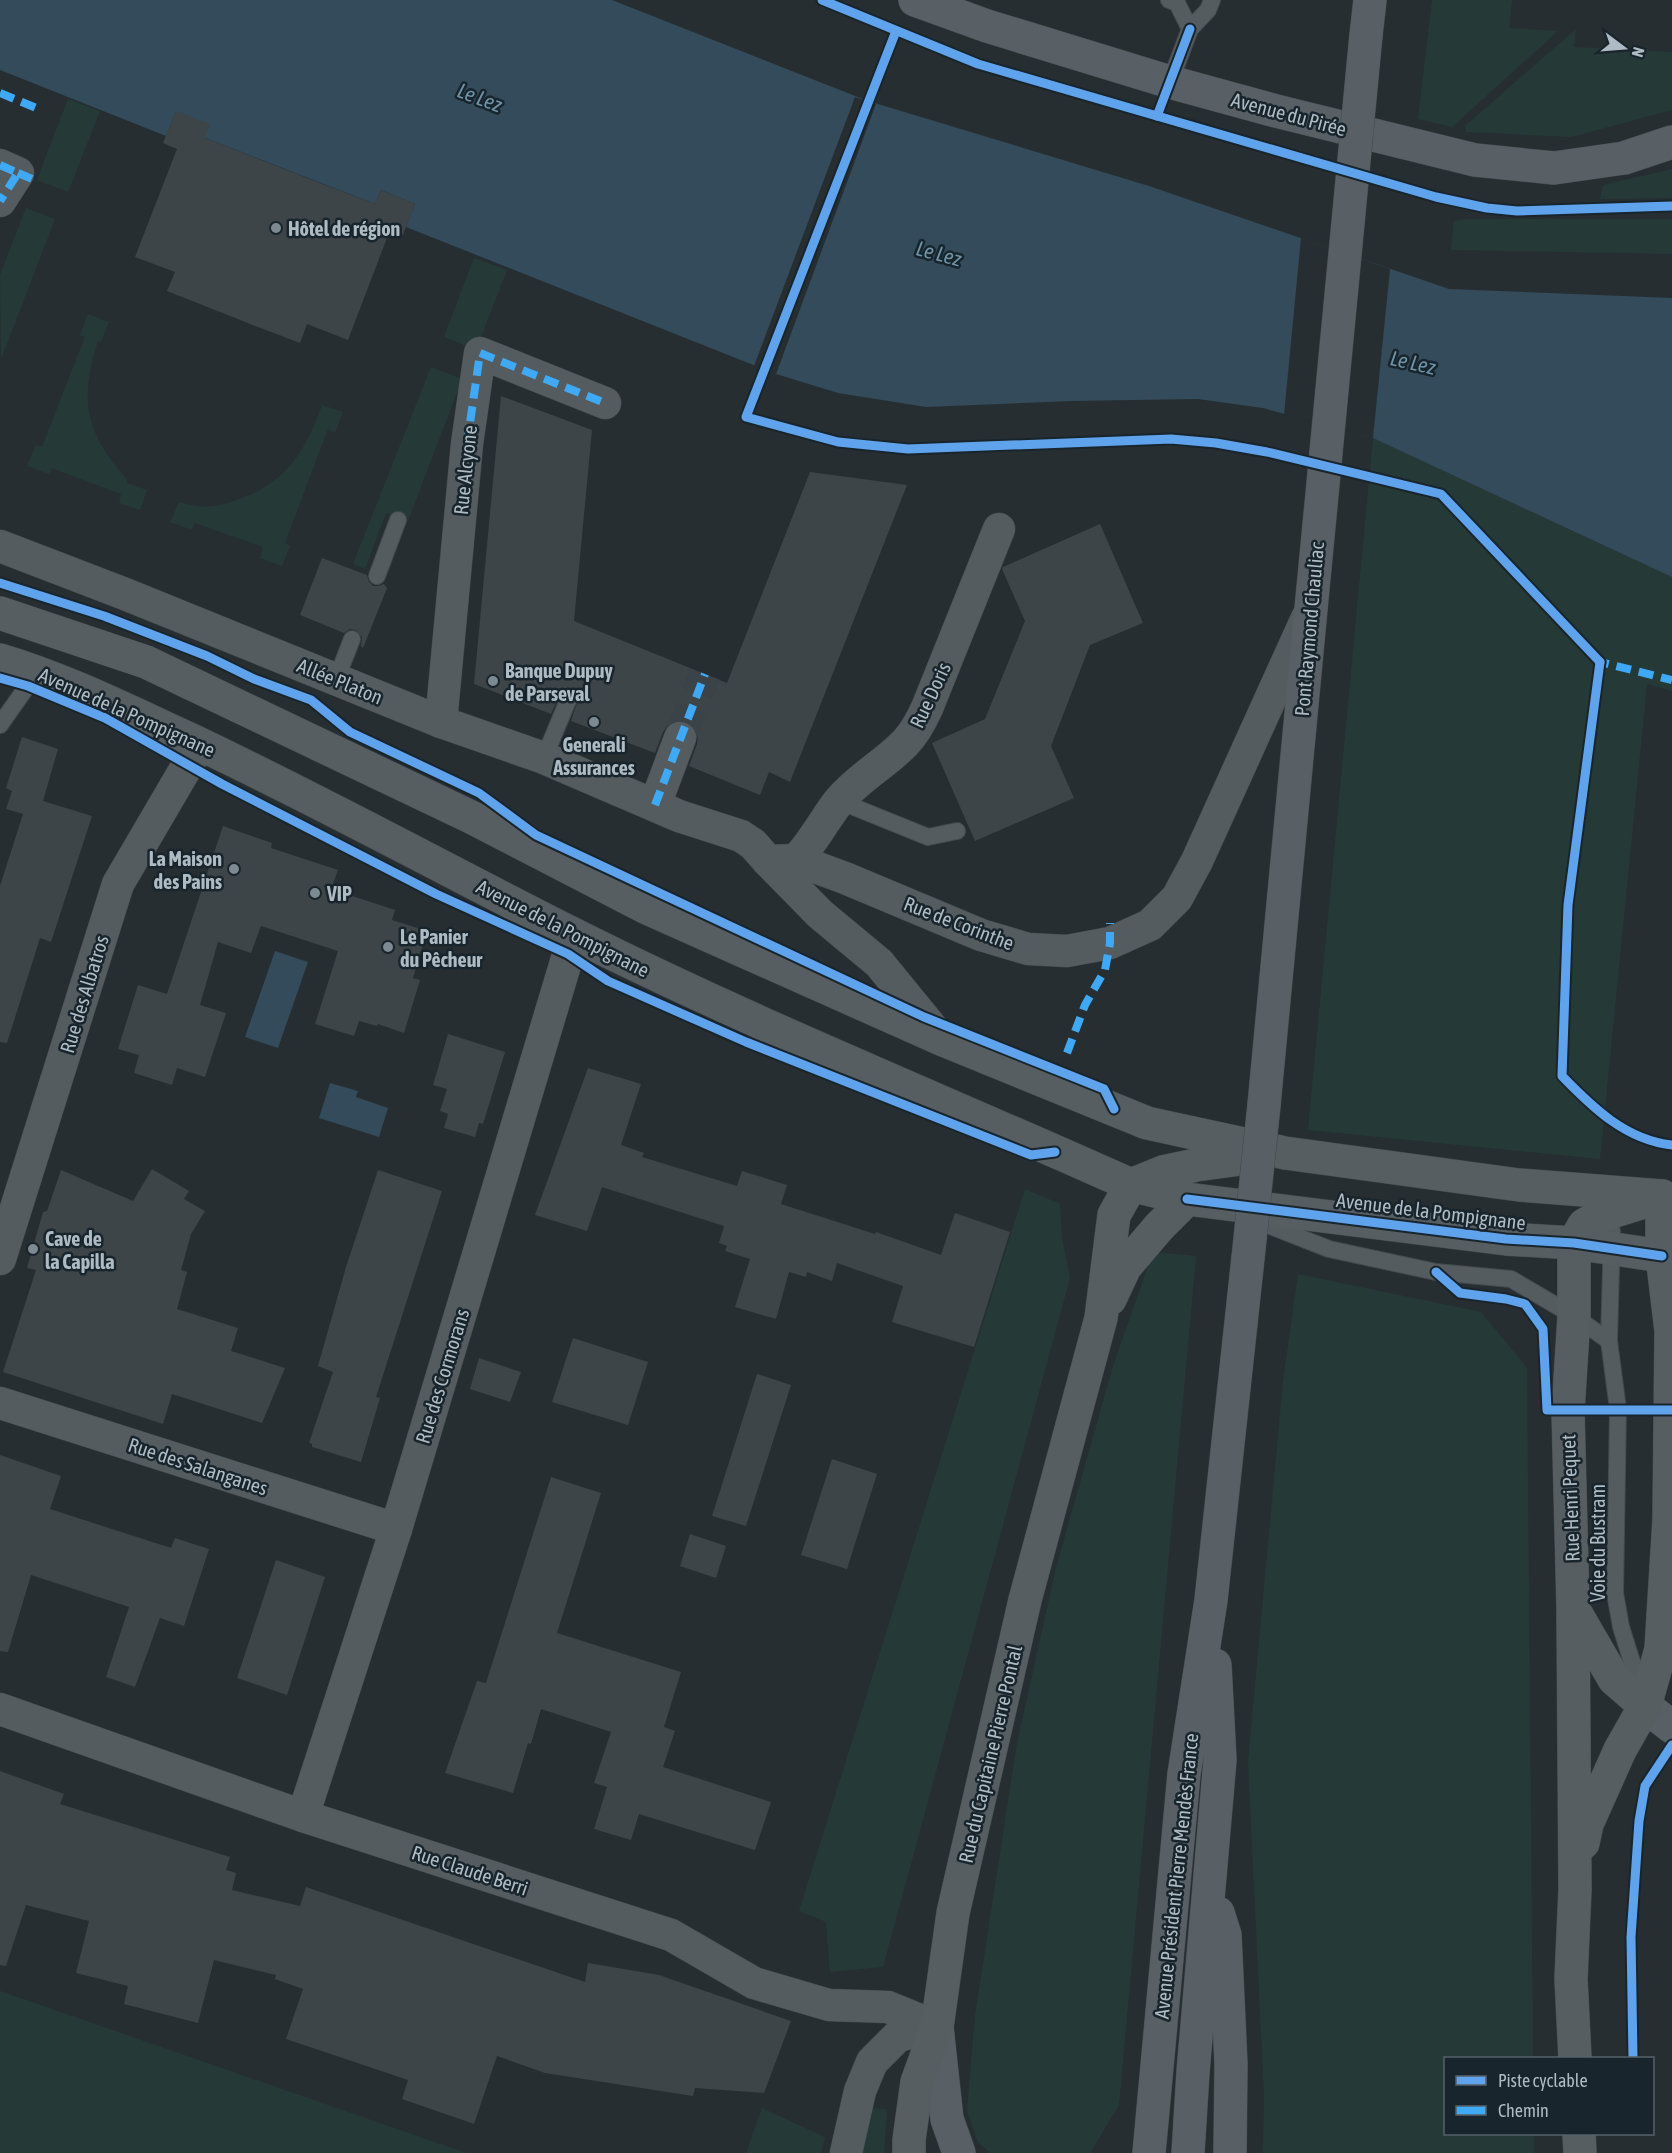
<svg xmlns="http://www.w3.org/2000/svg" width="1672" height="2153" font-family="'Asap Condensed',sans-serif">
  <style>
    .green { fill: #253a37 }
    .water { fill: #334b5a }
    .pier { fill: #262e32 }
    .building { fill: #3e4549 }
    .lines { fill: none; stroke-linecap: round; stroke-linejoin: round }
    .street-tunnel { stroke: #3a4348; stroke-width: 32; stroke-dasharray: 32 16; stroke-linecap: butt }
    .lane-casing { stroke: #43494c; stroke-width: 18 }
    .street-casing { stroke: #43494c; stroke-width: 33 }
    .secondary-casing { stroke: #43494c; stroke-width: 34 }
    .primary-casing { stroke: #424a4f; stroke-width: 34 }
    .lane { stroke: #555c60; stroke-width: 16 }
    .street { stroke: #555c60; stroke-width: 32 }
    .secondary { stroke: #596065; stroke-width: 33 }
    .primary { stroke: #575e62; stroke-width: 33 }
    .secondary-bridge-casing { stroke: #43494c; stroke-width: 34; stroke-linecap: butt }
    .secondary-bridge { stroke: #596065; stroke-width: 33 }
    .quiet { stroke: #3fa9f5; stroke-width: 8; stroke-dasharray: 15 8; stroke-linecap: butt }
    .cycleway-casing { stroke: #19252c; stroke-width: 13 }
    .cycleway { stroke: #60a3ed; stroke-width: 9 }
    .poi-dot { fill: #7e8a91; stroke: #19252c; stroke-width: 2 }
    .labels { text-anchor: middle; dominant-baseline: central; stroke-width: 5; stroke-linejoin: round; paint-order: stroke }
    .street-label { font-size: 20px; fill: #aebbc4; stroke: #19252c }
    .poi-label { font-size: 20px; font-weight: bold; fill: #aebbc4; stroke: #19252c; text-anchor: start }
    .water-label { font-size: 21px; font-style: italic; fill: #6f93a8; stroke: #19252c }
  </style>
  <rect width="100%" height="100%" fill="#262e32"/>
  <g class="green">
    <polygon points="1432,0 1512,0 1509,28 1558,31 1452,127 1418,119"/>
    <polygon points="1576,29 1574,47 1672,52 1672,110 1571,137 1466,132 1465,126"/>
    <polygon points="68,99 100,111 68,192 37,180"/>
    <polygon points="1672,169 1672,198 1600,199 1603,185"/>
    <polygon points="26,208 55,219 1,359 0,275"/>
    <polygon points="1465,219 1672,219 1672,254 1451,250 1454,221"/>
    <polygon points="474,258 507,270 476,350 444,337"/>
    <path d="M88 314 109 322 101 342 98 341C79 399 85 434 127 479V483L147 490 140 510 119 503 121 494 51 468 49 474 27 466 36 445 42 447 85 337 80 335Z"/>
    <polygon points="431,367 462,379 408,521 386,513 365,569 353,564"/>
    <path d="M322 405 343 412 335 432 328 429 285 543 290 546 282 566 260 558 263 547 195 523 192 530 170 522 179 502C203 509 213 508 237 500 285 484 306 451 322 405Z"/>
    <polygon points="1373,438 1672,577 1672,691 1647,684 1600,1159 1308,1130"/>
    <polygon points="1025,1189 1060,1204 1062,1237 1070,1278 883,1967 830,1972 826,1922 799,1911"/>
    <polygon points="1153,1252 1196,1256 1119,2105 1090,2153 991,2153 978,2142 967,2111 975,2016 1017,1743 1056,1568 1113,1366"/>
    <polygon points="1298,1274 1481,1312 1527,1368 1533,2058 1446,2058 1446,2134 1534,2134 1534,2153 1263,2153 1264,2095 1248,1762 1283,1381"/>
    <polygon points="0,1991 466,2153 0,2153"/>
    <polygon points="869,2107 887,2110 884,2153 861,2153"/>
    <polygon points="762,2108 825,2137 821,2153 746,2153"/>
  </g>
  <g class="water">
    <polygon points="0,0 612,0 868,101 1149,186 1449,289 1672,298 1672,577 1373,438 1263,408 1198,399 1071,401 926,407 838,393 776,374 406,227 415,204 381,190 375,204 205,138 176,111 166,136 0,70"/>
    <polygon points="275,951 308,962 278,1048 245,1037"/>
    <polygon points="330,1083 358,1091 356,1097 388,1108 379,1137 319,1118"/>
  </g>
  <g class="pier">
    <polygon points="855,97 876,104 776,374 754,366"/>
    <polygon points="1301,238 1390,269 1373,438 1284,415"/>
  </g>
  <g class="building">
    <polygon points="176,111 210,124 205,138 333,188 375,204 381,190 415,204 403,235 390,230 348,340 307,324 300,343 258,327 167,291 175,272 135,257 177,149 163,143"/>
    <polygon points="501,396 592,430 574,621 727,683 810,472 907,485 790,782 769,772 760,795 689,766 697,744 698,736 694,727 686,721 676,720 668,725 663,732 655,753 571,721 579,697 578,692 572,688 562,690 551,714 474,684"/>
    <polygon points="1100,524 1143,623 1090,645 1051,746 1074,798 975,841 932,743 985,719 1025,621 1002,569 1003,567"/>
    <polygon points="322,558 367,575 369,582 373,586 378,586 384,584 387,588 363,648 361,646 362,637 356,630 350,629 344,633 300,615"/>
    <polygon points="22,737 58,749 43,801 92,816 51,942 40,938 7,1043 0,1042 0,886 23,814 6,809 12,791 6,788"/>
    <polygon points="223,826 272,843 271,848 338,870 331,889 395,910 392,920 427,931 413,978 420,980 404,1033 378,1024 377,1026 359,1021 354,1036 315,1024 338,951 261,926 251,953 218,942 200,1005 226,1013 205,1077 177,1068 172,1085 134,1073 139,1055 118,1049 138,985 167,994"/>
    <polygon points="448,1034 505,1052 483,1124 479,1123 475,1137 444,1128 448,1114 440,1111 447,1089 433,1085"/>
    <polygon points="588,1068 641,1084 621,1145 644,1153 642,1157 737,1186 742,1171 787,1185 781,1204 875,1234 876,1232 941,1255 955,1213 1010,1232 974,1347 892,1322 903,1286 837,1263 832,1281 807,1272 806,1277 789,1272 776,1319 735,1307 750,1259 725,1251 727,1246 719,1243 724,1226 602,1187 587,1231 535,1215"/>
    <polygon points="152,1169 189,1191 184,1199 205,1211 191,1234 181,1270 187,1272 177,1309 238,1328 231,1351 285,1368 262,1423 172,1394 163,1424 3,1372 36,1270 27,1268 43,1212 47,1211 61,1170 133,1201"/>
    <polygon points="378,1170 442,1191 376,1397 380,1398 361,1462 312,1447 312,1444 309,1443 333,1372 318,1366 346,1267"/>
    <polygon points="573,1338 648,1362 628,1425 552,1402"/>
    <polygon points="479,1358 521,1372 510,1402 470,1389"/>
    <polygon points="757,1374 791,1385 746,1526 712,1516"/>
    <polygon points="0,1455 61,1476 50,1509 171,1548 175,1538 209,1549 184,1626 160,1618 135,1687 106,1677 129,1607 31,1575 8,1652 0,1651"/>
    <polygon points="832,1459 877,1474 847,1569 801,1555"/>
    <polygon points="551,1477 601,1493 557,1633 681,1672 664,1727 675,1731 663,1767 771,1802 755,1850 639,1814 631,1840 594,1829 607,1787 594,1783 611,1732 541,1709 531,1744 528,1743 513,1793 445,1773 477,1681 486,1683"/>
    <polygon points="690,1534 726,1546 716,1578 680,1566"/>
    <polygon points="276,1560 325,1577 287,1695 237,1678"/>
    <polygon points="0,1771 64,1794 60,1804 230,1857 226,1870 236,1873 232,1890 300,1906 306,1887 585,1982 588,1963 659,1975 791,2021 764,2093 695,2088 693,2096 545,2073 497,2056 474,2124 402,2099 408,2080 286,2039 303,1989 275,1979 276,1975 214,1960 198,2023 124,2004 128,1986 76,1973 89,1921 26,1905 6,1966 0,1965"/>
  </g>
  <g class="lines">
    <polyline class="street-tunnel" points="680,738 705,674"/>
    <g class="lane-casing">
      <g id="lane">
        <polyline points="1169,0 1177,3 1190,29"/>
        <polyline points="1170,82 1190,29 1208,10 1212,0"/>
        <polyline points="377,576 398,520"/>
        <polyline points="336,680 352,639"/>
        <polyline points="0,725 38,671"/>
        <polyline points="544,758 569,698"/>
        <polyline points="839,801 928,837 957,831"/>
        <polyline points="1600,1211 1612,1231 1609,1341 1618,1409 1615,1593 1621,1627 1643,1697"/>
        <polyline points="1255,1220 1329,1249 1436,1272 1511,1279 1574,1316 1609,1341"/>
      </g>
    </g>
    <g class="street-casing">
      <g id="street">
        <polyline points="0,165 18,173 0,201"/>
        <polyline points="0,546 125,594 441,722 544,758 679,816 741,836 753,844 768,861 796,860 845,878 981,935 1028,949 1067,951 1110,943 1150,925 1177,898 1197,861 1307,618"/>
        <polyline points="441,722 467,444 480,353 605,403"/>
        <polyline points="655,805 680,738"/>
        <path d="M796 860C813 843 824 820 839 801 858 778 885 764 905 743 915 733 921 721 927 708L999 529"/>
        <polyline points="768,861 820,914 879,963 941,1039"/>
        <polyline points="0,1259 118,884 200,744"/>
        <polyline points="0,1403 396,1529"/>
        <polyline points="0,1709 303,1816 671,1935 754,1983 829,2005 888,2007 937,2027"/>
        <polyline points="303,1816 396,1529 574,935"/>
        <polyline points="846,2153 860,2091 872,2062 898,2036 937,2027"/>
      </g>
    </g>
    <g class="secondary-casing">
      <g id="secondary">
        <polyline points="915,0 987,26 1170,82 1276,111 1475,160 1554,168 1624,158 1672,142"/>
        <polyline points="1366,35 1370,0"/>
        <polyline points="1264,1105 1311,609"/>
        <polyline points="1645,1706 1672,1727"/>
        <polyline points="1218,1913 1225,1935 1231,2064 1230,2153"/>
        <polyline points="937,2027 947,2119 959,2153"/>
        <polyline points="1149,2153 1184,1774 1211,1600 1248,1258"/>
        <polyline points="1188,2153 1193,2072 1220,1760 1215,1665"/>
      </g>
    </g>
    <g class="primary-casing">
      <g id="primary">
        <polyline points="0,613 146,662 471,817 647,908 941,1039 1147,1123 1285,1153 1519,1185 1662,1196"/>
        <path d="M0 660C64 679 124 709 185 737 315 798 442 868 571 933 754 1025 944 1101 1131 1185L1187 1199 1506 1239 1574 1243 1662 1256"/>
        <polyline points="1110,1299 1125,1267 1159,1227 1187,1199"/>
        <polyline points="1574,1610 1614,1679 1645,1706"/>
        <polyline points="1583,1843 1587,1824 1620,1750 1645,1706 1661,1649 1669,1519 1671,1331 1662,1256 1662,1196"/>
        <polyline points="1575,2058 1571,1979 1575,1889 1573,1608 1568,1411 1574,1316 1574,1243 1584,1225 1602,1215 1647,1201"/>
        <polyline points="1579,2134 1580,2153"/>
        <polyline points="909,2153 909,2140 917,2082 937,2027 953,1913 1025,1600 1101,1318 1114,1215 1131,1185 1163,1172 1196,1165 1263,1156"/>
      </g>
    </g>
    <use href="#lane" class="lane"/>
    <use href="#street" class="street"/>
    <use href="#secondary" class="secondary"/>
    <use href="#primary" class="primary"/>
    <g class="secondary-bridge-casing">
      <g id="secondary-bridge">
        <polyline points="1311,609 1366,35"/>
        <polyline points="1248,1258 1264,1105"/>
      </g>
    </g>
    <use href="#secondary-bridge" class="secondary-bridge"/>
    <g class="quiet">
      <polyline points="0,93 41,110"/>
      <polyline points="0,165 18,173 0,201"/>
      <polyline points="18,173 32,179"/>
      <polyline points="467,444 480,353 605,403"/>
      <polyline points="1599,668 1600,662 1672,680"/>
      <polyline points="655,805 705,674"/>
      <polyline points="1067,1053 1085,1005 1105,970 1110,943 1110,923"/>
    </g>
    <g class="cycleway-casing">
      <g id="cycleway">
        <polyline points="822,0 978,64 1436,197 1487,208 1517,211 1672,206"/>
        <polyline points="896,31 746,417 838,442 908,449 1171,439 1216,443 1267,452 1441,494 1600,662"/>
        <polyline points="1157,116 1190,29"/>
        <polyline points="0,583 104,616 207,656 254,679 311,700 350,732 479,793 536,835 924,1017 1104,1089 1114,1109"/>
        <path d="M1600 662 1568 905 1562 1076C1593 1108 1626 1140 1672 1145"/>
        <polyline points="0,678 28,686 105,718 222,784 436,894 568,954 608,981 746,1042 1031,1155 1055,1152"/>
        <polyline points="1187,1199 1506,1239 1574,1243 1662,1256"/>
        <polyline points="1436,1272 1460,1293 1506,1299 1525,1304 1543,1329 1547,1410 1672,1410"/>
        <polyline points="1633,2058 1631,1937 1639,1821 1645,1786 1672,1745"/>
      </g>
    </g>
    <use href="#cycleway" class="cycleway"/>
  </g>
  <g class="poi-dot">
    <circle cx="276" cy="228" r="6"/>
    <circle cx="493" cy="681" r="6"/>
    <circle cx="594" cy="722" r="6"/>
    <circle cx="234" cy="869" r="6"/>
    <circle cx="315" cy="893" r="6"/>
    <circle cx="388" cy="947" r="6"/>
    <circle cx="33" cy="1249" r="6"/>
  </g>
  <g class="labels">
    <g class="street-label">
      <text transform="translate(1289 114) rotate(15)">Avenue du Pirée</text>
      <text transform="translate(465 470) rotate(-84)">Rue Alcyone</text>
      <text transform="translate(1309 629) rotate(-85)">Pont Raymond Chauliac</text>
      <text transform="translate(340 681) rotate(22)">Allée Platon</text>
      <text transform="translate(930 695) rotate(-65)">Rue Doris</text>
      <text transform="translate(127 712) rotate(24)">Avenue de la Pompignane</text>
      <text transform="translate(959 923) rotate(21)">Rue de Corinthe</text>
      <text transform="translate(563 928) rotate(27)">Avenue de la Pompignane</text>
      <text transform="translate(84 994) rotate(-73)">Rue des Albatros</text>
      <text transform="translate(1431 1211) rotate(7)">Avenue de la Pompignane</text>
      <text transform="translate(442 1376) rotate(-73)">Rue des Cormorans</text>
      <text transform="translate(198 1466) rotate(18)">Rue des Salanganes</text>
      <text transform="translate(1570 1498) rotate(-92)">Rue Henri Pequet</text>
      <text transform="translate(1597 1543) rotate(-90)">Voie du Bustram</text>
      <text transform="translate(990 1754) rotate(-77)">Rue du Capitaine Pierre Pontal</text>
      <text transform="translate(470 1870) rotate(18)">Rue Claude Berri</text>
      <text transform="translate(1176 1876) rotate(-84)">Avenue Président Pierre Mendès France</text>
    </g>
    <g class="poi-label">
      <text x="288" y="228">Hôtel de région</text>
      <text x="505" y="670">Banque Dupuy<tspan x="505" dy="23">de Parseval</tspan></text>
      <text x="594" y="744" text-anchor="middle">Generali<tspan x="594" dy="23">Assurances</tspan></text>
      <text x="222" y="858" text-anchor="end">La Maison<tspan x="222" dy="23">des Pains</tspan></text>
      <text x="327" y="893">VIP</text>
      <text x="400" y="936">Le Panier<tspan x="400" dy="23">du Pêcheur</tspan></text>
      <text x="45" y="1238">Cave de<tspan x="45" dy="23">la Capilla</tspan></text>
    </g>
    <g class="water-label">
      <text transform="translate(480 97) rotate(21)">Le Lez</text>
      <text transform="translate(939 253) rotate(15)">Le Lez</text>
      <text transform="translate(1413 362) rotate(13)">Le Lez</text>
    </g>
  </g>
  <rect x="1444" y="2057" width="210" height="78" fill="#19252c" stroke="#556169" stroke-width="1.5"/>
  <rect x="1456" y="2076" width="30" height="9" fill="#60a3ed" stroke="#556169" stroke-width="1.5"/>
  <text x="1498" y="2087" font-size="18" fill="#aebbc4">Piste cyclable</text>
  <rect x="1456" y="2106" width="30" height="9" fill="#3fa9f5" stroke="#556169" stroke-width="1.5"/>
  <text x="1498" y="2117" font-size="18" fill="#aebbc4">Chemin</text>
  <g transform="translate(1624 48) rotate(106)" stroke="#19252c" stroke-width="4.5" paint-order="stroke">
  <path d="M0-4.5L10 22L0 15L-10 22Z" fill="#aebbc4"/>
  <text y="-9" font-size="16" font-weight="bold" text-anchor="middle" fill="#aebbc4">N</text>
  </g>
</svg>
